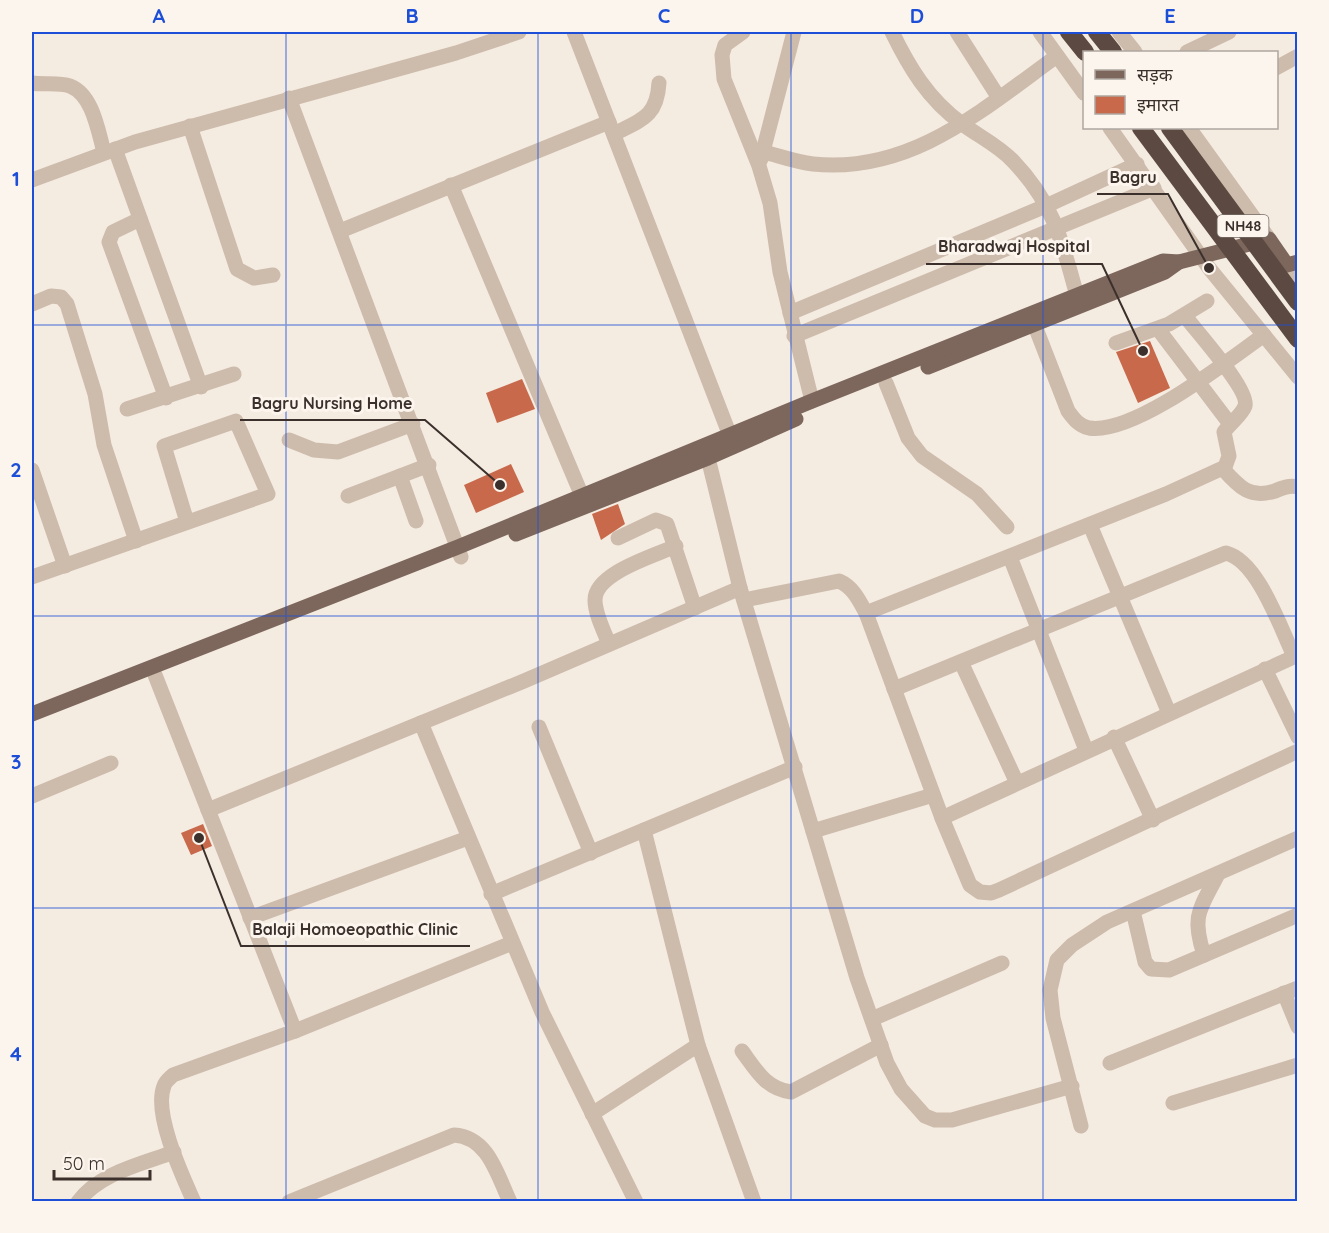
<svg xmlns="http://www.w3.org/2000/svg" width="1329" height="1233" font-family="Quicksand,'Noto Sans Devanagari',sans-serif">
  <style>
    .building { fill: #c8694b }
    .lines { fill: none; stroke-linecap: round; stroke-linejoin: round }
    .minor { stroke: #cdbbac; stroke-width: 15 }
    .major { stroke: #7d675c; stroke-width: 15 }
    .highway { stroke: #5c4a42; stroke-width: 18 }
    .grid { fill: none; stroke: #1d4ed8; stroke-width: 1.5; stroke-opacity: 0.55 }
    .labels { text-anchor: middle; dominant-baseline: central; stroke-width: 6; stroke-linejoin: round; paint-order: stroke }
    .shield { fill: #fbf5ee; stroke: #756b66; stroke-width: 1.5 }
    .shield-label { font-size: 14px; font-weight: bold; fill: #3b302b }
    .leader { fill: none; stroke: #3b302b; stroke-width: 2 }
    .callout-dot { fill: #3b302b; stroke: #fbf5ee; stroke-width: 2 }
    .callout-label { font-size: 16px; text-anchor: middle; font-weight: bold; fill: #3b302b; stroke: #fbf5ee; stroke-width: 6; stroke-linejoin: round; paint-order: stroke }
    .neatline { fill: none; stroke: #1d4ed8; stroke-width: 2 }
    .grid-label { font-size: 20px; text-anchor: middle; font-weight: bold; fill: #1d4ed8 }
  </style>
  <rect width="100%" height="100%" fill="#f4ebe1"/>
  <g class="building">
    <polygon points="1150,341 1170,388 1138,403 1116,352"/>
    <polygon points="522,379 535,409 497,423 486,393"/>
    <polygon points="511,464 524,492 476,513 464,485"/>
    <polygon points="618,504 625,524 601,540 592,514"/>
    <polygon points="203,824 212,846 191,855 181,833"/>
  </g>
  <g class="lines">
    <g class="minor">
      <polyline points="574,32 734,446"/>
      <polyline points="743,32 725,45 722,55 724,79 759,166 770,203 780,272 812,401"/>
      <path d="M892 32C909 67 928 99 961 123 978 136 998 145 1013 161 1054 204 1062 241 1077 296"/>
      <polyline points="957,32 999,98"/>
      <polyline points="1040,32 1084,93"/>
      <polyline points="1119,32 1135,52"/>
      <polyline points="1187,52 1229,32"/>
      <polyline points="1276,68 1298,56"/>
      <path d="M32 83C43 85 59 82 70 86 93 95 98 131 104 152"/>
      <polyline points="289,98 461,557"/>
      <polyline points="190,126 237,269 254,278 273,275"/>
      <polyline points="1110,128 1209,268 1298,377"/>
      <polyline points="1189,128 1269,239"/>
      <path d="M614 134C641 120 657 117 659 83"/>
      <polyline points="115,149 201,387"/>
      <path d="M764 152C780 156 796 162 813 164 911 174 982 110 1057 56"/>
      <polyline points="761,159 794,32"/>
      <polyline points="32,180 135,142 456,53 519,32"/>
      <polyline points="451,185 582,496"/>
      <polyline points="140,219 113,232 109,242 166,398"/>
      <polyline points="340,231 609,122"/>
      <polyline points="1287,265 1298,280"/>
      <polyline points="32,304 51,296 61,297 67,304 95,394 104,445 136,541"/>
      <polyline points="790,313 1048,205 1137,164"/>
      <path d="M1185 316C1196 331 1250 390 1245 406 1242 415 1229 424 1224 432L1229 456 1225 467 1166 494 866 613 942 818 970 885 980 892 991 893 999 890 1298 751"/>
      <path d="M1035 326 1068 411C1074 419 1079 426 1089 428 1134 435 1227 361 1264 335"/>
      <polyline points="1158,329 1230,424"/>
      <polyline points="794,336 1154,188"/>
      <polyline points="1116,343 1169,324 1207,301"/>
      <polyline points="886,383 908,438 922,456 977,494 1007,527"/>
      <polyline points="127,409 234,374"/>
      <polyline points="289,440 314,450 338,452 413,424"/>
      <polyline points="708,458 740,588 857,978 887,1063 901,1089 925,1116 935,1120 952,1120 1072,1086"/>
      <path d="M1223 469C1239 487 1250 499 1275 491 1282 488 1289 485 1298 487"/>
      <polyline points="32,470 65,566"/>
      <polyline points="400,476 416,521"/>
      <polyline points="348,496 429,465"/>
      <polyline points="1090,525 1169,713"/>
      <polyline points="618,538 656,520 667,524 695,608"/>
      <polyline points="1010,557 1086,750"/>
      <polyline points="32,577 268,494 236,421 164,446 187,522"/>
      <path d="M744 600 839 581C853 587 859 600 866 613"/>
      <path d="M609 644C604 631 595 614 595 600 595 573 654 556 676 546"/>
      <polyline points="961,662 1017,783"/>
      <polyline points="1265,669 1298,737"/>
      <polyline points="155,675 295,1031 512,943"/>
      <path d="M894 689 1226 553C1258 561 1280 627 1294 656"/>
      <polyline points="421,723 542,1012 636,1202"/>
      <polyline points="539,727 591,853"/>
      <polyline points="1114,737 1153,820"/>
      <polyline points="32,796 111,763"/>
      <polyline points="208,810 524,681 740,588"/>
      <polyline points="942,818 1298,655"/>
      <polyline points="644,830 698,1045 754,1202"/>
      <polyline points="813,831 933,795"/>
      <polyline points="491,894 795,767"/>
      <polyline points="1133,911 1145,962 1151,969 1169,970 1298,915"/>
      <polyline points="250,918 468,838"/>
      <path d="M1204 955C1191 915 1200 909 1218 874"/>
      <polyline points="1284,993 1298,1027"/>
      <polyline points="872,1019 1002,963"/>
      <path d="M742 1051C756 1070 766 1089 791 1092L881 1045"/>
      <polyline points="1110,1063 1298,988"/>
      <polyline points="1173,1103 1298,1065"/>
      <polyline points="592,1114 698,1045"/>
      <polyline points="1081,1126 1053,1018 1050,990 1057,960 1072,945 1107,922 1298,838"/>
      <path d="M78 1202C99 1173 142 1164 174 1152"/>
      <path d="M194 1202C182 1175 153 1113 164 1086 165 1082 170 1078 173 1075L295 1031"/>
      <path d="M289 1202 454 1135C488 1137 497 1174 510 1202"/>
    </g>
    <g class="major">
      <polyline points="928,367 1165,272 1179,262"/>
      <polyline points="516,534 708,458 796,419"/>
      <polyline points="32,714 458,547 812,401 1163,261 1179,262 1269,239 1287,265 1298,262"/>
    </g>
    <g class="highway">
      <polyline points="1069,32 1085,52"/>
      <polyline points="1097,32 1113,52"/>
      <polyline points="1141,128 1298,339"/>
      <polyline points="1170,128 1298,302"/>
    </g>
  </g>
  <path class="grid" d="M286 32V1202M538 32V1202M791 32V1202M1043 32V1202M32 325H1298M32 616H1298M32 908H1298"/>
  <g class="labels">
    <rect class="shield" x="1217.5" y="215" width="51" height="22" rx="4.5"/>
    <g class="shield-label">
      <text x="1243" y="226">NH48</text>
    </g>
  </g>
  <path class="leader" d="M1209 268L1168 194H1097M1143 351L1102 264H926M500 485L425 420H240M199 838L241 946H470"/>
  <g class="callout-dot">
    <circle cx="1209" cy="268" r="6"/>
    <circle cx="1143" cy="351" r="6"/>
    <circle cx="500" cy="485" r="6"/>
    <circle cx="199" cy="838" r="6"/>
  </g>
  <g class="callout-label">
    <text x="1133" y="183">Bagru</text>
    <text x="1014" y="252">Bharadwaj Hospital</text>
    <text x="332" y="409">Bagru Nursing Home</text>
    <text x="355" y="935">Balaji Homoeopathic Clinic</text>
  </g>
  <rect width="1329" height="1233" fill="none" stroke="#fbf5ee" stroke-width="66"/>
  <rect x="1083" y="51" width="195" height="78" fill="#fbf5ee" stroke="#aea6a0" stroke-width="1.5"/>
  <rect x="1095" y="70" width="30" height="9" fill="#7d675c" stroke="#aea6a0" stroke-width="1.5"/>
  <text x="1137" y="81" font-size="18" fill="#3b302b">सड़क</text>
  <rect x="1095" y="96" width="30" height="18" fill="#c8694b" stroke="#aea6a0" stroke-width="1.5"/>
  <text x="1137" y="111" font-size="18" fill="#3b302b">इमारत</text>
  <path d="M54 1170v9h96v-9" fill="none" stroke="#3b302b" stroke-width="3"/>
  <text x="63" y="1170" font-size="18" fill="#3b302b" stroke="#fbf5ee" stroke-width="4.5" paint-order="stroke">50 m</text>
  <rect x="33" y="33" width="1263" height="1167" class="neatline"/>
  <g class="grid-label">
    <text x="159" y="23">A</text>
    <text x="412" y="23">B</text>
    <text x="664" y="23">C</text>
    <text x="917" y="23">D</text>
    <text x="1170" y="23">E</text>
    <text x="16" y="186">1</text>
    <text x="16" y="477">2</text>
    <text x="16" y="769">3</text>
    <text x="16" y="1061">4</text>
  </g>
</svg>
